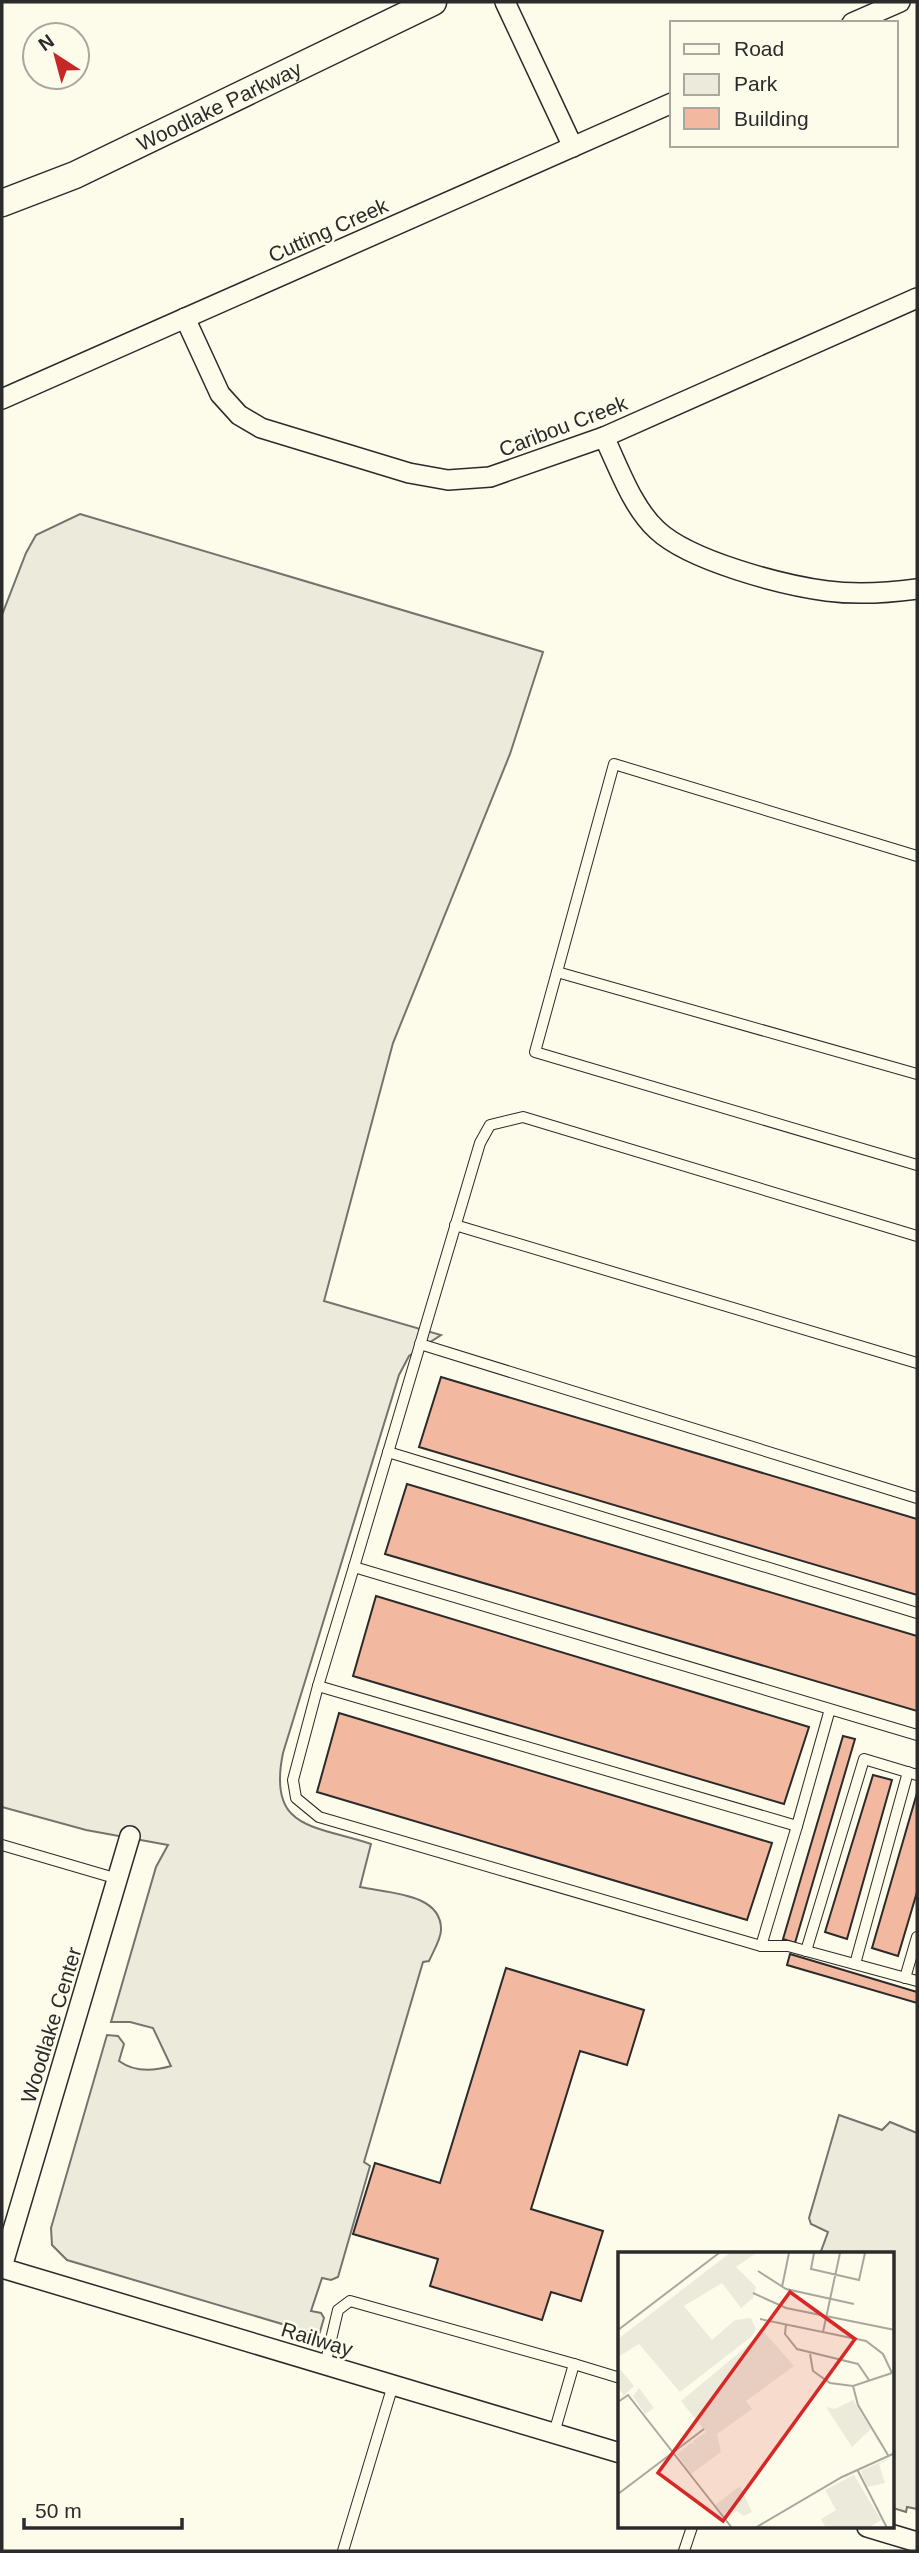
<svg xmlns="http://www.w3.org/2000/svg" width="919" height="2553" font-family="Helvetica,sans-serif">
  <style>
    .green { fill: #ecebdb; stroke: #74746e; stroke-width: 2 }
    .building { fill: #f2b8a0; stroke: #2b2b2b; stroke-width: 2 }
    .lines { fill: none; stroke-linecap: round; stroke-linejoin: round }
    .lane-casing { stroke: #2b2b2b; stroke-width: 12 }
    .street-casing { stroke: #2b2b2b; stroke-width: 22 }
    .secondary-casing { stroke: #2b2b2b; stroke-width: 29 }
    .lane { stroke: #fdfbea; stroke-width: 10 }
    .street { stroke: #fdfbea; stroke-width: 19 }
    .secondary { stroke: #fdfbea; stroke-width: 26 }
    .labels { text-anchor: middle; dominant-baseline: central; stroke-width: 5; stroke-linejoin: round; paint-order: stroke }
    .street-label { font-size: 21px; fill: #2b2b2b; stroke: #fdfbea }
    .inset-road { fill: none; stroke: #a9a89e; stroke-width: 2 }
    .view { fill: #d62828; fill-opacity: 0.15; stroke: #d62828; stroke-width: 3.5 }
    .inset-edge { fill: none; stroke: #2b2b2b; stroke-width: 3.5 }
  </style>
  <rect width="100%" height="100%" fill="#fdfbea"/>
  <g class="green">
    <path d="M80 514 543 652 510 754 393 1043 324 1301 441 1335 409 1356 399 1375 283 1753C267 1830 314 1825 371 1844L360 1887C387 1893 442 1893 441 1930 441 1939 433 1952 429 1961L423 1962 364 2162 370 2166 338 2277 331 2280 322 2278 311 2311 321 2313 324 2318 319 2335 67 2260 52 2245 51 2228 107 2035 118 2036 124 2044 119 2061C134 2072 154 2071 171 2066L153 2028 130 2022H111L156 1867 168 1845 86 1830 2 1807V615L26 553 36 535Z"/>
    <polygon points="839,2115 882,2130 890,2122 917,2133 917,2509 907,2507 906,2512 893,2508 893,2254 820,2254 828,2232 811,2224 809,2218"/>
  </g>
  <g class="building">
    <polygon points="441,1377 917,1519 917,1595 419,1447"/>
    <polygon points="407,1484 917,1636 917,1711 385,1554"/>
    <polygon points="376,1596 809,1727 784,1804 353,1676"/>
    <polygon points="339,1713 772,1843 747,1920 317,1792"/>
    <polygon points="843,1736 855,1739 795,1943 783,1939"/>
    <polygon points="873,1775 892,1780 847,1939 825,1932"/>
    <polygon points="917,1793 917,1892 898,1956 872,1948"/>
    <polygon points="790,1954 917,1992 917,2003 787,1965"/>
    <polygon points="506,1968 644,2010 627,2065 580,2051 531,2209 603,2231 581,2301 551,2292 542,2320 430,2286 438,2259 353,2234 375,2163 440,2183"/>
  </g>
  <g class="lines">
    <g class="lane-casing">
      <g id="lane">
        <polyline points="917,856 614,764 535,1052 917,1165"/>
        <polyline points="557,972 917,1074"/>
        <polyline points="455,1225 917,1363"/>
        <polyline points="420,1344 917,1498"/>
        <polyline points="388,1452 917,1613"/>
        <polyline points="354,1567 480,1143 490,1125 523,1117 917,1236"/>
        <polyline points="318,1686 293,1780 296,1798 319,1817 761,1946 797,1826"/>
        <polyline points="830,1709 797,1826 318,1686 354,1567 917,1735"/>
        <polyline points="2,1845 118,1879"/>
        <polyline points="761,1946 788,1946 917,1981"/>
        <polyline points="806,1951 864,1759 917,1775"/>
        <polyline points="855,1964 908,1772"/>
        <polyline points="905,1978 917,1937"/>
        <polyline points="574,2364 620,2378"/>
        <polyline points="325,2365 338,2310 350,2301 574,2364 554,2433"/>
        <polyline points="343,2551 393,2385"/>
        <polyline points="684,2551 692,2527"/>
      </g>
    </g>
    <g class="street-casing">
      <g id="street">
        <polyline points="505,2 573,147"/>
        <polyline points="852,23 900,2"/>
        <polyline points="185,318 220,394 239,415 261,428 409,473 448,480 490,477 604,437 917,298"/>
        <polyline points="2,399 672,103"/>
        <path d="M604 437C619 468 632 507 657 530 690 561 782 585 827 591 857 595 887 593 917 589"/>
        <polyline points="2,2267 130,1836"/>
        <polyline points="2,2268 620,2453"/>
        <polyline points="867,2527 917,2542"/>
      </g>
    </g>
    <g class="secondary-casing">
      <g id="secondary">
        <path id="s1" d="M2 203 75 175 433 2"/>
      </g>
    </g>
    <use href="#lane" class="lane"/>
    <use href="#street" class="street"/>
    <use href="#secondary" class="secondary"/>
  </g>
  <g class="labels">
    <g class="street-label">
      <text stroke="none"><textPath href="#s1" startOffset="238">Woodlake Parkway</textPath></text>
      <text transform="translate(328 230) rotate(-24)">Cutting Creek</text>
      <text transform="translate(563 426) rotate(-21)">Caribou Creek</text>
      <text transform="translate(51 2025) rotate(-73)">Woodlake Center</text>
      <text transform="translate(317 2339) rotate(17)">Railway</text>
    </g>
  </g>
  <g transform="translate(618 2252)">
    <rect width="276" height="276" fill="#fdfbea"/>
    <path d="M112 1H138L118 15 138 35 135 46 123 56 104 31 66 54 94 88 117 68 133 66 138 77 133 85 62 140 21 92 0 105V87ZM146 80 176 114 128 149 134 157 99 182 103 200 73 222 59 202 74 190 77 195 75 189 88 180 63 149ZM1 116 16 134 2 147 5 142 0 136ZM21 136 36 156 27 162 15 144ZM235 148 253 177 234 195 208 155 217 157ZM276 204 261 212 267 231 249 235 243 219ZM236 223 263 268 250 276H208L203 267 218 258 207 238ZM122 234 134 260 126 264 119 259 108 266 97 253Z" fill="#ecebdb"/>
    <path class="inset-road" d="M196 1 193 17 241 28 247 1M140 19 168 37 236 52M164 35 171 1M135 41 168 56 277 78M142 67 248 89 265 102 274 121M168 72 167 82 179 97 240 112 251 128M0 78 101 1M205 80 222 1M192 102 195 119 212 131 235 134 274 121M235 134 240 153 270 203M0 150 10 143 114 276M240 219 269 276M0 242 86 177M137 276 224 225 277 201"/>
    <path class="view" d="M172 40 237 87 105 269 40 221Z"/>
    <rect width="276" height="276" class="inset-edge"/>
  </g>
  <rect width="919" height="2553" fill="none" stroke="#2b2b2b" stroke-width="7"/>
  <rect x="670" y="21" width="228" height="126" fill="#fdfbea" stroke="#a9a89e" stroke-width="2"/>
  <rect x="684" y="44" width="35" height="10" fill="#fdfbea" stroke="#a9a89e" stroke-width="2"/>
  <text x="734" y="56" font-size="21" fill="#2b2b2b">Road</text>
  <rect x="684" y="74" width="35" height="21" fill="#ecebdb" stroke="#a9a89e" stroke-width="2"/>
  <text x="734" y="91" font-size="21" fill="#2b2b2b">Park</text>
  <rect x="684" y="108" width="35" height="21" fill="#f2b8a0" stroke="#a9a89e" stroke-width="2"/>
  <text x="734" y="126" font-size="21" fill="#2b2b2b">Building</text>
  <g transform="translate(56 56) rotate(324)"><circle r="33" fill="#fdfbea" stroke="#a9a89e" stroke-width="2"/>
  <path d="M0-5L12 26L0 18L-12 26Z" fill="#c62828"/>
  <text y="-10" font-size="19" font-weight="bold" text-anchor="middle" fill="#2b2b2b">N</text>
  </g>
  <path d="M24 2518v10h158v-10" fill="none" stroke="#2b2b2b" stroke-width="3.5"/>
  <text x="35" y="2518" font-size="21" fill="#2b2b2b" stroke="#fdfbea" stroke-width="5" paint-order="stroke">50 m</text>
</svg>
